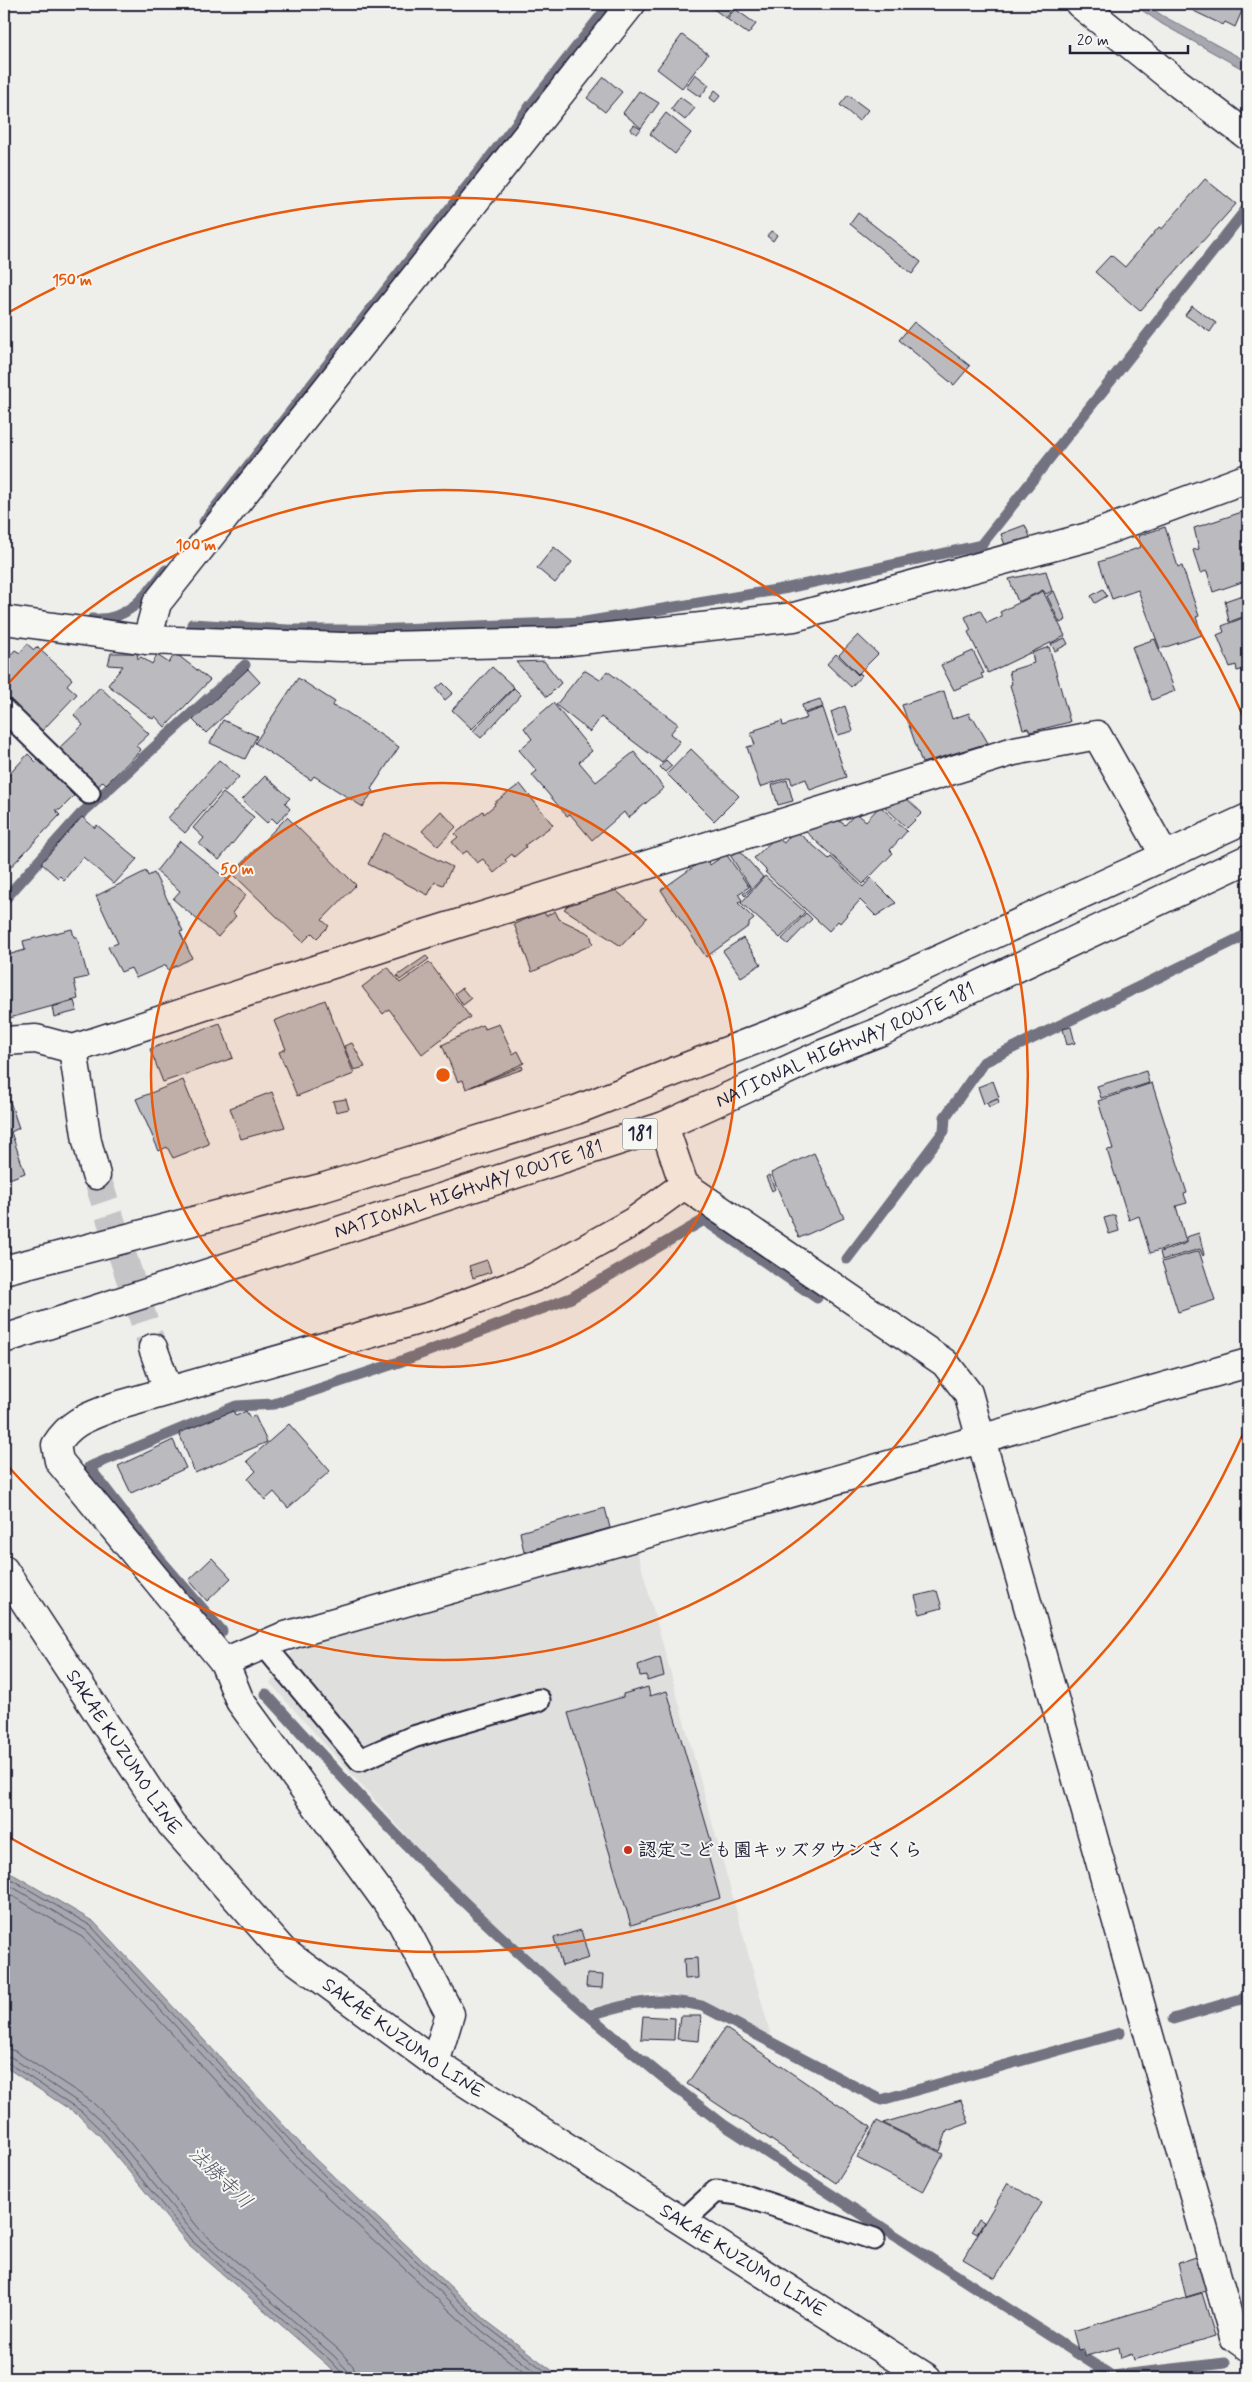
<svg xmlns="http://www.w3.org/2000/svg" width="1252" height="2382" font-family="Mynerve,'Klee One',sans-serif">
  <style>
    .built { fill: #dfdfde }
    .water { fill: #a7a7af; stroke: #727281 }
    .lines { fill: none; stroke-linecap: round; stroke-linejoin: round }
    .shore { stroke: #575769; stroke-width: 1 }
    .stream { stroke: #727281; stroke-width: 11 }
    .building { fill: #bbbbbf; stroke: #22223b }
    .minor-tunnel { stroke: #c5c5c8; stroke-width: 28; stroke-dasharray: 28 14; stroke-linecap: butt }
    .service-casing { stroke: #22223b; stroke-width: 25 }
    .minor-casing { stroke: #22223b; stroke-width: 31 }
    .secondary-casing { stroke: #22223b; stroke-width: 31 }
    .trunk-casing { stroke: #22223b; stroke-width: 31 }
    .service { stroke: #f6f6f2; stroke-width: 21 }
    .minor { stroke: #f6f6f2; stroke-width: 28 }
    .secondary { stroke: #f6f6f2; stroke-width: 28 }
    .trunk { stroke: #f6f6f2; stroke-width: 28 }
    .ring { fill: none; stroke: #e8590c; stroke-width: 2.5 }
    .poi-dot { fill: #c8321e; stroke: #f6f6f2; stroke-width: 2 }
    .labels { text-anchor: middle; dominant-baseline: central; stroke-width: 4; stroke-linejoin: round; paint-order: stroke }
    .shield { fill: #f6f6f2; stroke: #626272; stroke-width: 1 }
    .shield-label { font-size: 18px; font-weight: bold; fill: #22223b }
    .street-label { font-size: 19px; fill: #22223b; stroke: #f6f6f2 }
    .poi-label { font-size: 19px; font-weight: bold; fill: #22223b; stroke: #f6f6f2; text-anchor: start }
    .water-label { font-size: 20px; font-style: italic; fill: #575769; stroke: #f6f6f2 }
    .centre { fill: #e8590c; stroke: #f6f6f2; stroke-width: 2.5 }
    .ring-label { font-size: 15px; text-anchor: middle; font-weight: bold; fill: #e8590c; stroke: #f6f6f2; stroke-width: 4; stroke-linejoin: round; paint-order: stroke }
  </style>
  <rect width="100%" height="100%" fill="#eeeeeb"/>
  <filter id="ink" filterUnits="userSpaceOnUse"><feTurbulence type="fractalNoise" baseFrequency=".02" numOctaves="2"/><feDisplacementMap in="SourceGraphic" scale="10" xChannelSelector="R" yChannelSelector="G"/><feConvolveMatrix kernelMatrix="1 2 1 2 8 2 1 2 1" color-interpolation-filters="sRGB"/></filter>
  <g filter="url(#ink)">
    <polygon class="built" points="636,1547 771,2036 702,2000 675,1995 652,1993 591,2008 549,1976 439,1872 270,1683 298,1644"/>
    <g class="water">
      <polygon points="1133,4 1145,4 1163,16 1248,62 1248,72 1162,24"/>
      <polygon points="4,1869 94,1922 314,2158 488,2322 562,2378 340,2378 326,2364 188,2244 100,2136 78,2115 4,2066"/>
    </g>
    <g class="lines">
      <g class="shore">
        <polyline points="4,1875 91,1926 310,2162 485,2325 554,2378"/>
        <polyline points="4,1882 87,1931 306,2166 481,2330 543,2378"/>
        <polyline points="4,1891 82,1937 300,2172 476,2335 531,2378"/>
        <polyline points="4,2048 15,2051 91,2101 115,2124 201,2231 339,2350 353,2366 357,2378"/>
        <polyline points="4,2056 11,2057 85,2107 109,2129 196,2236 334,2356 347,2370 349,2378"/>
        <polyline points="4,2062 8,2063 81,2111 104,2133 191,2240 330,2360 342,2373 343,2378"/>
      </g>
      <g class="stream">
        <polyline points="204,522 610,4"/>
        <path d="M92 619C127 623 147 594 166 570"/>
        <polyline points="192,624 288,630 371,630 585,622 788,588 981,545 1248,207"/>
        <polyline points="4,900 81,814 245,665"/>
        <polyline points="847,1259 944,1131 945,1117 984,1062 1248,934"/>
        <polyline points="222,1631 159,1558 89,1467 236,1406 274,1404 399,1362 571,1298 704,1220 817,1298"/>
        <path d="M266 1694C322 1755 377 1817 436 1875 527 1964 623 2048 724 2125L1112 2376 1225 2363"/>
        <path d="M591 2015C632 2002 659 1996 702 2006L881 2100 1120 2033"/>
        <polyline points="1173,2019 1248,1997"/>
      </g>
    </g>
    <g class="building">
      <polygon points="709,4 731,4 735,7 726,18 708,5"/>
      <polygon points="1179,4 1245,4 1235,27 1225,22 1223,25"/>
      <polygon points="735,9 756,24 748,34 727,19"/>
      <polygon points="682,35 708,54 682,88 657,69"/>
      <polygon points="695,74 709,85 700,97 686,87"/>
      <polygon points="604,77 622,92 605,112 587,98"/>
      <polygon points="715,90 721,95 715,102 710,98"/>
      <polygon points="639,91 659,103 641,128 623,113"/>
      <polygon points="848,95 868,110 859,121 840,105"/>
      <polygon points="680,97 695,108 685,120 671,109"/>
      <polygon points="666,113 691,133 675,154 650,134"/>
      <polygon points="634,125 641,129 637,134 630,130"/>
      <polygon points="1205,179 1236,204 1140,311 1095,272 1111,255 1125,267 1159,227 1162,229"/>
      <polygon points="858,213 921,262 912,274 850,224"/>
      <polygon points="771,231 777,235 773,241 767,236"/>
      <polygon points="1192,306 1216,323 1210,332 1185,315"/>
      <polygon points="914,322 970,366 954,385 899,340"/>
      <polygon points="1245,511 1248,522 1248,580 1213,592 1207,571 1200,573 1193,550 1199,549 1194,528"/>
      <polygon points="1025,525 1031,539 1006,548 1001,534"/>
      <polygon points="1165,527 1178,567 1182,566 1199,616 1196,617 1202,635 1160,649 1138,590 1112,599 1099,562 1141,547 1138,536"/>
      <polygon points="554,547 572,562 555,583 537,568"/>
      <polygon points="1046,571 1052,591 1046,594 1043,590 1018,602 1009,579"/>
      <polygon points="1103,589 1107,596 1095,603 1091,596"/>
      <polygon points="1043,591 1065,636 988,673 968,632 971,630 965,617 980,610 987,623 1002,616 1000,612"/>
      <polygon points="1054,591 1066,620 1060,623 1047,596"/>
      <polygon points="1248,593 1248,615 1229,622 1225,601"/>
      <polygon points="1248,616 1248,668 1237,671 1236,665 1230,667 1217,635 1224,632 1222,626"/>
      <polygon points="858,635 878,654 858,674 839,655"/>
      <polygon points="1065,638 1068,644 1055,651 1051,644"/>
      <polygon points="1155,639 1175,691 1152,700 1132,647"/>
      <polygon points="27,644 34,650 37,647 72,679 67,685 77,694 39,734 4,699 4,662 15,650 20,653"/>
      <polygon points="1049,647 1070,722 1030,732 1028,728 1023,729 1010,685 1012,684 1009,671 1034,663 1032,653"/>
      <polygon points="973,651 984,673 981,674 983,678 954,690 941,665"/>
      <polygon points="111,653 137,653 138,659 141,657 152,664 157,655 169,663 175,653 210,680 165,727 155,716 153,719 108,685 123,666 108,665"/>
      <polygon points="836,654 858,675 860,673 862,675 851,687 827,664"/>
      <polygon points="544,661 561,683 547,697 516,662"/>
      <polygon points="492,667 514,687 472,729 452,710"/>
      <polygon points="248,669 260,682 206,733 193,720"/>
      <polygon points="584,670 600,680 607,671 678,724 670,734 680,741 662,763 601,717 590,732 556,705"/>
      <polygon points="298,678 335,702 332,706 345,711 399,747 371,789 373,791 363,807 314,776 311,780 255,743"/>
      <polygon points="443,683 453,693 445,700 436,689"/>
      <polygon points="100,687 149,734 136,746 141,750 106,784 103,781 95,790 57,750 83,725 74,715"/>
      <polygon points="514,688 521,695 481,738 473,731"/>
      <polygon points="944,691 952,719 969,713 971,719 974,719 988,743 922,763 902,705"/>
      <polygon points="820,699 823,707 804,713 802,705"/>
      <polygon points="553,703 592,751 579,762 596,782 634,752 664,788 628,818 624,812 592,840 570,814 567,816 532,775 537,771 519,750 532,739 524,728"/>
      <polygon points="845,706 853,731 838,735 831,712"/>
      <polygon points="823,708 846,777 810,790 806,779 792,784 790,777 760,787 747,747 755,745 751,733 756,732 755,730 782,721 783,726 807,718 805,714"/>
      <polygon points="223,720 257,736 245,759 210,743"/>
      <polygon points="691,749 739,796 714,821 667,774"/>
      <polygon points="28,754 36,762 40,758 72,788 69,791 74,796 60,810 55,810 60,815 4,874 4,780"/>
      <polygon points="219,760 239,777 225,792 222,790 185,833 168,818"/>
      <polygon points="666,760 672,766 665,772 660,767"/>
      <polygon points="265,776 290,798 285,803 290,809 277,823 272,818 267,823 242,800"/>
      <polygon points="787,780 793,801 778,805 772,785"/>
      <polygon points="520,784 553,825 525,845 526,847 514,857 512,854 505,860 507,862 494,873 483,859 477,863 467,851 462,854 452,842 458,837 455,834 483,811 484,814 495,805 494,803"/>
      <polygon points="223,793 254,817 219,860 199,844 204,838 193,828"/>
      <polygon points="907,799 922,813 907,828 884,806"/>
      <polygon points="880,806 907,831 890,850 893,853 863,884 803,829 828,820 831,822 835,818 845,825 856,813 866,821"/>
      <polygon points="441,811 456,827 438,846 422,831"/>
      <polygon points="82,817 95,828 97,825 137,859 114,884 83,857 64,880 60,876 58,878 41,863"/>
      <polygon points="287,817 356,885 322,920 329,926 317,938 312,933 303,942 232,873"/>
      <polygon points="795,830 829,859 831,857 863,887 871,878 896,903 876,916 860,900 840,923 838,921 829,931 765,872 767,871 754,858 776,837 784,843"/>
      <polygon points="384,833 452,867 443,885 435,882 428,895 368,864"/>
      <polygon points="180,841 246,895 232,913 236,916 218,937 173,899 180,891 156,871"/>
      <polygon points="737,848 763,877 745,896 743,894 751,888 730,855"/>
      <polygon points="726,854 749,887 738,894 742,900 738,903 754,919 749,923 749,926 706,957 661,890 706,858 710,865"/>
      <polygon points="146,871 148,876 154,873 183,931 180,932 192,958 168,970 166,965 136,978 131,968 121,972 108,947 118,943 96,896"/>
      <polygon points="765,876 805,912 780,938 741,903"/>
      <polygon points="611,886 647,918 621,946 564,909 582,893"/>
      <polygon points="555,911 559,919 590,934 593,944 532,972 514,924 544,912 546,916"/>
      <polygon points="806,913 812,919 788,944 782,939"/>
      <polygon points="72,929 74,937 77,937 88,977 74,980 78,999 6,1019 4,1011 4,956 25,950 23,941"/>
      <polygon points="743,938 761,964 741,977 723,951"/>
      <polygon points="426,956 429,959 400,980 397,976"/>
      <polygon points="429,962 470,1017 422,1054 389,1009 383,1014 362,987 388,967 400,983"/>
      <polygon points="462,988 471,999 463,1005 455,993"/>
      <polygon points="325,1000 354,1074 297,1096 279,1052 286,1049 274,1021"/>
      <polygon points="74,1001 77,1011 54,1017 52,1007"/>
      <polygon points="220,1023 233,1058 163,1082 150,1049"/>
      <polygon points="499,1024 513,1054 518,1051 524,1063 466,1089 463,1080 458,1082 442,1045 482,1025 485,1029"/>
      <polygon points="1071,1027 1075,1043 1067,1045 1063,1029"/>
      <polygon points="352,1043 365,1067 354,1070 344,1046"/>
      <polygon points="522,1066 523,1069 471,1087"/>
      <polygon points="1146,1071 1149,1083 1101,1098 1097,1086"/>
      <polygon points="183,1080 209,1144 173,1158 167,1147 159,1151 136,1099"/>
      <polygon points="993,1081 999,1097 984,1104 978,1087"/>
      <polygon points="1152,1083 1187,1193 1184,1194 1187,1203 1176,1206 1186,1242 1150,1253 1139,1216 1129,1220 1107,1150 1113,1149 1098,1101"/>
      <polygon points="272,1092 285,1127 241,1139 230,1108"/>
      <polygon points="7,1093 19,1128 11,1132 25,1173 4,1181 4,1094"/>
      <polygon points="346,1099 349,1109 336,1112 333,1101"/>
      <polygon points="998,1099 999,1103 989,1107 987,1103"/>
      <polygon points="814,1153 844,1218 799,1238 771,1173"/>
      <polygon points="769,1175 775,1189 772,1191 766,1177"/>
      <polygon points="1115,1215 1119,1231 1109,1234 1104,1218"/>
      <polygon points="1199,1233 1204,1255 1203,1256 1200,1249 1162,1260 1160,1252 1187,1243 1186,1237"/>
      <polygon points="1199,1251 1215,1300 1178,1312 1162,1262"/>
      <polygon points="487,1260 491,1272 473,1278 469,1266"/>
      <polygon points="233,1411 236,1416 246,1411 250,1418 255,1416 267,1442 195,1473 179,1433"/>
      <polygon points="289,1424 330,1471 288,1508 274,1492 265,1500 248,1479 256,1471 247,1461"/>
      <polygon points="173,1440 186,1468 131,1493 118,1466"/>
      <polygon points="605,1508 610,1528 524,1552 520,1532"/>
      <polygon points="212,1558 231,1578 207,1601 189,1580"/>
      <polygon points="937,1591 942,1608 920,1614 915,1596"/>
      <polygon points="660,1657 664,1676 647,1681 647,1675 640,1676 638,1665"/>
      <polygon points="648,1687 650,1696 667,1691 711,1841 705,1844 720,1898 631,1925 568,1713 623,1697 623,1694"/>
      <polygon points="581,1930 589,1958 562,1966 554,1938"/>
      <polygon points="697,1958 698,1978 685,1979 684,1959"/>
      <polygon points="587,1974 603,1975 602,1988 586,1987"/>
      <polygon points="643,2016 675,2018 674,2040 641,2039"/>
      <polygon points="680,2016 701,2016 699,2041 677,2039"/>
      <polygon points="725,2028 871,2127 836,2183 687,2084"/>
      <polygon points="961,2100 969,2123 947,2131 940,2151 883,2123"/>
      <polygon points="877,2121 943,2154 923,2192 857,2158"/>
      <polygon points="1008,2183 1041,2203 995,2278 963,2259"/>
      <polygon points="979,2219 984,2222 977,2234 972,2231"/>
      <polygon points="1196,2257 1206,2291 1186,2297 1178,2263"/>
      <polygon points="1202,2293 1215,2336 1134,2360 1132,2354 1121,2358 1119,2347 1086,2356 1083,2349 1078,2350 1073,2331"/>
    </g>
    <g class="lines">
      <polyline class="minor-tunnel" points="96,1175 153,1348"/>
      <g class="service-casing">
        <g id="service">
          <polyline points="4,710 89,793"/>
          <polyline points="264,1645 360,1760 413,1737 539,1700"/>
          <polyline points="682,2222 716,2191 739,2194 874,2239"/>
        </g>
      </g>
      <g class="minor-casing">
        <g id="minor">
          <polyline points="1080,4 1179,84 1248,136"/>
          <polyline points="4,620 147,640 342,647 561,642 794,617 1088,537 1248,478"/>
          <polyline points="147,640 157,603 631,4"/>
          <polyline points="4,1041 36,1039 73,1049 415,937 1014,751 1097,735 1165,856"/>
          <polyline points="73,1049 87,1141 96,1175"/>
          <polyline points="664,1126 684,1185 945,1363 968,1393 1234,2337 1248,2347"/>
          <polyline points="153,1348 168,1390"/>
          <path d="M224 1662 59 1461 56 1445C71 1421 88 1417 113 1407L432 1316 535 1277 633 1222 684 1185"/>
          <polyline points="435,2063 450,2014 402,1923 240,1701 224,1662 282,1637 1248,1363"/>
        </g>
      </g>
      <g class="secondary-casing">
        <g id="secondary">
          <path id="s1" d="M4 1570 171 1824 283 1951 435 2063 927 2378"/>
        </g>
      </g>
      <g class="trunk-casing">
        <g id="trunk">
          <polyline points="4,1270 325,1187 576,1110 809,1019 1248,818"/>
          <path id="s2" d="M4 1339 664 1126 820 1055 884 1030 1248 859"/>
        </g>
      </g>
      <use href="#service" class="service"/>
      <use href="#minor" class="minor"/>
      <use href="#secondary" class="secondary"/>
      <use href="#trunk" class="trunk"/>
    </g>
  </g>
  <circle cx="443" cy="1075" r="292" fill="#e8590c" fill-opacity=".12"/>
  <g class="ring">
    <circle cx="443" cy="1075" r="292"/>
    <path d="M5 687A585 585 0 1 1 5 1463"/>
    <path d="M1247 1425A877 877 0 0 1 5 1835M4 315A877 877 0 0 1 1247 725"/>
  </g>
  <circle class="poi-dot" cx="628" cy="1850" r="5"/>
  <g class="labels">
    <rect class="shield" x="622.5" y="1118.5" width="35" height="31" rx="4"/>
    <g class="shield-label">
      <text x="640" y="1134">181</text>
    </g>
    <g class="street-label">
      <text stroke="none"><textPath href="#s2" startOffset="892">NATIONAL HIGHWAY ROUTE 181</textPath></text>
      <text stroke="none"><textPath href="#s2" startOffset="488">NATIONAL HIGHWAY ROUTE 181</textPath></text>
      <text stroke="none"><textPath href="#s1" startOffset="218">SAKAE KUZUMO LINE</textPath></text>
      <text stroke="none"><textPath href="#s1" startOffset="622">SAKAE KUZUMO LINE</textPath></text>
      <text stroke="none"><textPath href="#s1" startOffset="1028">SAKAE KUZUMO LINE</textPath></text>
    </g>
    <g class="poi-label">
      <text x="638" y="1850">認定こども園キッズタウンさくら</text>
    </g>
    <g class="water-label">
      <text transform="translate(220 2178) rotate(44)">法勝寺川</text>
    </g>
  </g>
  <circle cx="443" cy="1075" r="8" class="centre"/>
  <g class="ring-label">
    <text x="72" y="285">150 m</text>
    <text x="196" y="550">100 m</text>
    <text x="237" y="874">50 m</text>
  </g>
  <rect width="1252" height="2382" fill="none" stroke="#f6f6f2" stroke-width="20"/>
  <rect x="10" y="10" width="1232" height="2362" fill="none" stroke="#22223b" stroke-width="2" filter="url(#ink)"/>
  <path d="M1070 45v8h118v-8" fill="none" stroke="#22223b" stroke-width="2.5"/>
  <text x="1077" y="45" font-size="15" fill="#22223b" stroke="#f6f6f2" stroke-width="4" paint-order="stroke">20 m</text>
</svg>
